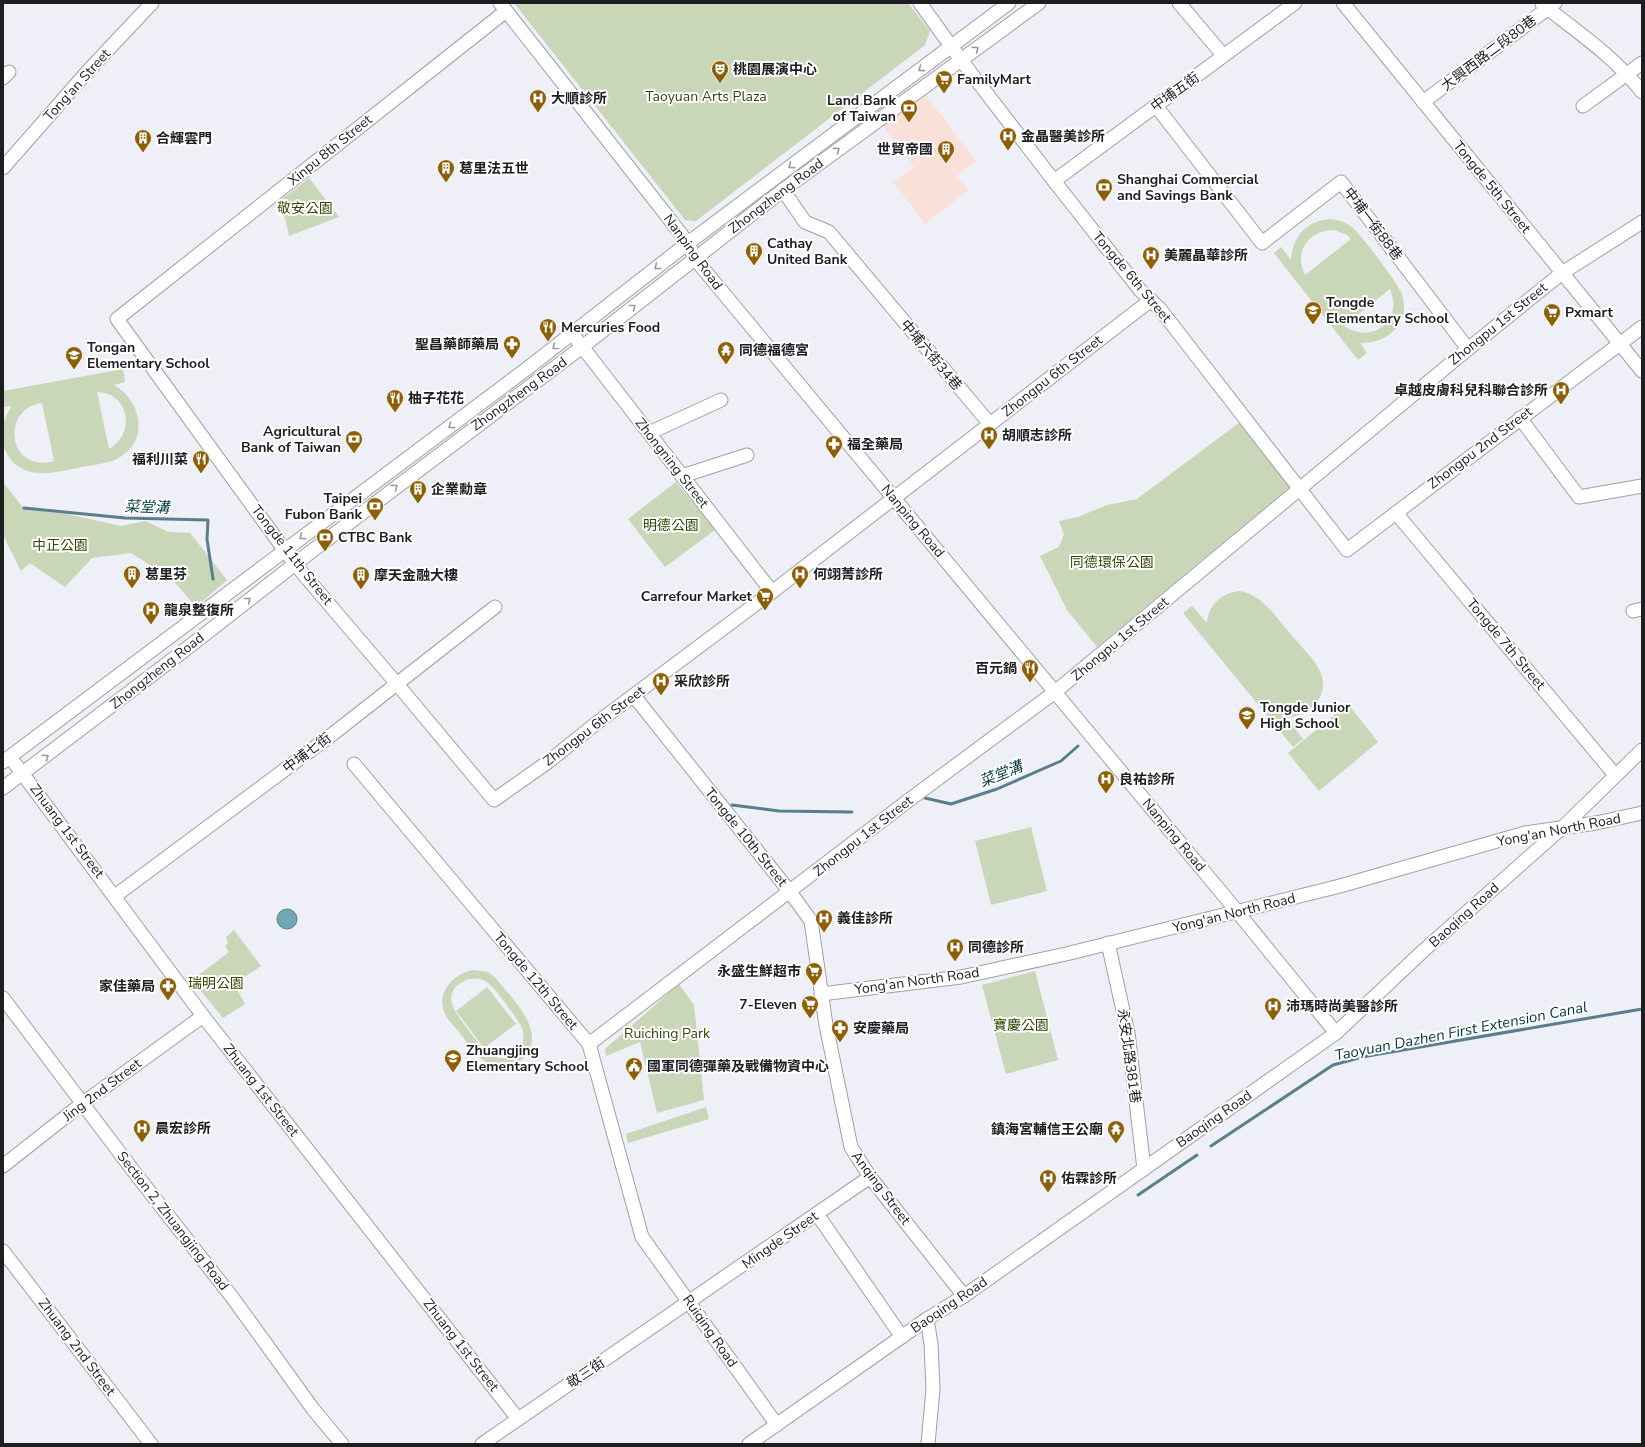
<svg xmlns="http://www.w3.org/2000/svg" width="1645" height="1447" font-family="'Nunito Sans','Noto Sans TC',sans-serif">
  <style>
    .commercial { fill: #f9e0d8 }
    .green { fill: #c9d6b8; fill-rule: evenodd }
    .water { fill: #71a8b8; stroke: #587f8b }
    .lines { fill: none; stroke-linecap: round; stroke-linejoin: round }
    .stream { stroke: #587f8b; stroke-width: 3 }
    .minor-casing { stroke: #9fa0a7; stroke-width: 15 }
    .minor { stroke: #fff; stroke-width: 13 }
    .oneway { stroke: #9a9a9b }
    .labels { text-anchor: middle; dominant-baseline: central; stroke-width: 4; stroke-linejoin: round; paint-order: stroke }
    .street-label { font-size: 14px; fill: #1e1e21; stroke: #fff }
    .poi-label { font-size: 14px; font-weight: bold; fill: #1e1e21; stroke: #fff; text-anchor: start }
    .park-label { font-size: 14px; fill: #344803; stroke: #fff }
    .water-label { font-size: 15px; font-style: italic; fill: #013843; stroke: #fff }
  </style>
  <rect width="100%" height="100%" fill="#efeff8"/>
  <polygon class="commercial" points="925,94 976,161 957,176 968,190 925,224 893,182 914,167 882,125"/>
  <g class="green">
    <polygon points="514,3 908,3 930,31 925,45 696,221 685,220"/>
    <polygon points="309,178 339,217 289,236 285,218 276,204"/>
    <path d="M1330 219C1339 220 1346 222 1353 228 1362 236 1396 281 1401 292 1413 322 1388 344 1360 343L1367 353 1358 360 1274 253 1281 247 1291 260C1293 236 1306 221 1330 219ZM1334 230 1347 235 1351 239 1305 275C1293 252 1309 230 1334 230ZM1390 289C1404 321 1371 345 1344 326Z"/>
    <path d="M123 369 125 382 114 385C139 399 150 436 123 455 112 464 96 464 82 467 60 471 32 481 13 462 9 457 4 450 3 444 2 435 2 424 6 417 7 413 10 410 11 406L3 407V391ZM97 392C130 393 136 434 109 449ZM42 403 54 461C8 474 0 408 42 403Z"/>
    <polygon points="1240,422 1290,487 1097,647 1067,610 1040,556 1059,547 1064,534 1059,521 1078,517 1107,505 1137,499"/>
    <polygon points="3,482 24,509 67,514 121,526 145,521 169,532 190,533 227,580 196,607 172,579 131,553 92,558 65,587 30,563 21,571 3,535"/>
    <polygon points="676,482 715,530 665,567 628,519"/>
    <path d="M1240 591C1263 595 1275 617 1290 633 1299 645 1312 656 1319 669 1332 695 1311 715 1287 718L1303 739 1293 747 1183 613 1192 606 1207 623C1209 604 1221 593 1240 591Z"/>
    <polygon points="1348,704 1378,742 1319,791 1288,753"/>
    <polygon points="1031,827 1047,891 991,905 975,841"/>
    <polygon points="234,930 261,966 234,984 245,1004 223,1018 192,980 229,952 225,946 228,943 226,937"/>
    <path d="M474 970 488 972 495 977C509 996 544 1027 528 1052 518 1068 497 1072 483 1060 475 1054 469 1045 463 1037 458 1030 450 1023 446 1016 434 994 453 973 474 970ZM469 979C475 978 481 978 487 982 493 986 519 1020 522 1028 524 1033 524 1038 523 1043 521 1049 516 1054 511 1056 492 1065 480 1045 470 1032 457 1015 436 991 469 979Z"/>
    <polygon points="1035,971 1058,1060 1006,1074 982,985"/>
    <polygon points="679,984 694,1005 704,1100 657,1113 640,1042 606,1056 605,1049"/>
    <polygon points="487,987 516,1024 484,1048 456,1011"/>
    <polygon points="706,1107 709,1119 628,1143 626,1134"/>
  </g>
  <circle class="water" cx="287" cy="919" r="10"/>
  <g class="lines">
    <g class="stream">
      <polyline points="24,508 125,518 208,520 207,539 213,579"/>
      <polyline points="925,798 951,804 997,789 1061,761 1078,746"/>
      <polyline points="732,805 779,811 852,812"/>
      <polyline points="1211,1146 1333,1065 1362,1057 1642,1009"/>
      <polyline points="1138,1195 1197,1155"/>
    </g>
    <g class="minor-casing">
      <g id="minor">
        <polyline points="500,3 660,207 688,243 695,259 1226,898 1336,1033"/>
        <polyline points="920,3 961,60 1054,181 1140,290 1160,309 1347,550 1642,327"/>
        <polyline points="1179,3 1223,55"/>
        <polyline points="1343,3 1642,371"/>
        <path d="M1542 4C1576 31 1615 57 1642 92"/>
        <polyline points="506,11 117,319 294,563 397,684 494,800 548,762 594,725 772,592 1151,300"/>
        <polyline points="3,78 9,72"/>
        <polyline points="1423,102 1555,3"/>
        <polyline points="1156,106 1262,243 1341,182 1468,349"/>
        <polyline points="1583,106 1642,63"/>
        <polyline points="3,168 88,71 152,3"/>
        <polyline points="1054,181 1295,3"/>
        <polyline points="783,190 805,222 829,232 990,424"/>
        <polyline points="577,340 772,592"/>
        <polyline points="1520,418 1579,497 1642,486"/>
        <polyline points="649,433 721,400"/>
        <polyline points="682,476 747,455"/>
        <polyline points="1396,513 1615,775"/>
        <polyline points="1633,611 1642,609"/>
        <polyline points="634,696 790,892 811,921 826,1025 851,1147 870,1177 964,1296"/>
        <polyline points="10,757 203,1016 518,1419"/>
        <polyline points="3,762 529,367 688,243 1009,3"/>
        <polyline points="354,764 589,1044 642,1237 777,1425"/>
        <polyline points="3,788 177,656 304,557 582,347 783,190 1039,3"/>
        <polyline points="115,896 334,733 495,607"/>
        <polyline points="1108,943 1128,1033 1144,1169"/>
        <polyline points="821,994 961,977 1066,954 1340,886 1525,833 1596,823 1642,813"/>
        <polyline points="3,998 138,1177 232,1297 313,1409 342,1444"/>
        <polyline points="589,1044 913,797 1055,692 1468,349 1562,273 1642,222"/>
        <polyline points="3,1166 83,1103 203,1016"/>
        <polyline points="817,1214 902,1337"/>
        <polyline points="3,1251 151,1444"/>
        <polyline points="927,1319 931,1344 933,1389 928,1444"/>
        <polyline points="482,1444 870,1177"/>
        <polyline points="749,1444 927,1319 964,1296 1336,1033 1423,951 1563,827 1642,750"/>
      </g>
    </g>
    <use href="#minor" class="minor"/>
  </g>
  <defs><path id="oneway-chevron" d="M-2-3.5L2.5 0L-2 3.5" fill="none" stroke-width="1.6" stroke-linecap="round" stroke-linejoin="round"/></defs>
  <g class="oneway">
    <use href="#oneway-chevron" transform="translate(976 49) rotate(-37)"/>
    <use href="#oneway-chevron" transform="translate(921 69) rotate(144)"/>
    <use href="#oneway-chevron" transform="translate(837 150) rotate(-36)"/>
    <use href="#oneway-chevron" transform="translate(791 166) rotate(143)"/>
    <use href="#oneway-chevron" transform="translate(657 267) rotate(142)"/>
    <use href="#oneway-chevron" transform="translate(633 307) rotate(-38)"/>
    <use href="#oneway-chevron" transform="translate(555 347) rotate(142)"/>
    <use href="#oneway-chevron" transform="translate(451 426) rotate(143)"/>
    <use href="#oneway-chevron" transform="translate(395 487) rotate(-37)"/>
    <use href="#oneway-chevron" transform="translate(302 537) rotate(143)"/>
    <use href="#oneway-chevron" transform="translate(248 600) rotate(-38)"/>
    <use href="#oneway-chevron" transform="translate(46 757) rotate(-37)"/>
  </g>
  <defs>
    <g id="theatre-pin" transform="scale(0.9)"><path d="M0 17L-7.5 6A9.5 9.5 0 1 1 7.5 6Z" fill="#8d5f06" stroke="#fff"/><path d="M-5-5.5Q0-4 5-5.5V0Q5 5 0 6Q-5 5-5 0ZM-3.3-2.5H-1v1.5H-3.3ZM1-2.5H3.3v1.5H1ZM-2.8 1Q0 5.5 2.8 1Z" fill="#fff"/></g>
    <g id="supermarket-pin" transform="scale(0.9)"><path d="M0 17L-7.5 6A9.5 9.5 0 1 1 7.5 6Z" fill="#8d5f06" stroke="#fff"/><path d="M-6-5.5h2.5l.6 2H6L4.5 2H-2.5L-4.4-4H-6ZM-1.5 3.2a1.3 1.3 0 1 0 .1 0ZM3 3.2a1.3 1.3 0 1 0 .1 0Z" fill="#fff"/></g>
    <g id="hospital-pin" transform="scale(0.9)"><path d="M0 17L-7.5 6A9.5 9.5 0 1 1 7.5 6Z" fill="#8d5f06" stroke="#fff"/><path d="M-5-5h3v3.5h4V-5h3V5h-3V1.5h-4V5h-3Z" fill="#fff"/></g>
    <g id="bank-pin" transform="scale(0.9)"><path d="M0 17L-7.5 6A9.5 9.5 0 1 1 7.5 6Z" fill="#8d5f06" stroke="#fff"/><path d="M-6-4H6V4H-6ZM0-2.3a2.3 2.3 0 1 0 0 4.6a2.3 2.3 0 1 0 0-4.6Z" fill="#fff"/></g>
    <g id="building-pin" transform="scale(0.9)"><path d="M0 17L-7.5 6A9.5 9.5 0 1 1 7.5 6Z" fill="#8d5f06" stroke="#fff"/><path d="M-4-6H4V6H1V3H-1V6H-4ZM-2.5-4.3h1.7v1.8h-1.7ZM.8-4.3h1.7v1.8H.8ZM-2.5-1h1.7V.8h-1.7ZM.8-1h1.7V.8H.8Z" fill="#fff"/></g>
    <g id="school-pin" transform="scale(0.9)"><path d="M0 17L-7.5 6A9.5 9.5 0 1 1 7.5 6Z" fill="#8d5f06" stroke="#fff"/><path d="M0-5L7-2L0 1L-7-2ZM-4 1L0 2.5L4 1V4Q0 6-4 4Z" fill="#fff"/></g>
    <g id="restaurant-pin" transform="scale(0.9)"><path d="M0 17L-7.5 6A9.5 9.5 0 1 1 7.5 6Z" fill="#8d5f06" stroke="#fff"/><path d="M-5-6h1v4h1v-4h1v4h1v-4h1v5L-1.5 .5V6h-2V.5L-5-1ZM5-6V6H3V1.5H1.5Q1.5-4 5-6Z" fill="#fff"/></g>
    <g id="pharmacy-pin" transform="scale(0.9)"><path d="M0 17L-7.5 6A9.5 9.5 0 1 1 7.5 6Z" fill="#8d5f06" stroke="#fff"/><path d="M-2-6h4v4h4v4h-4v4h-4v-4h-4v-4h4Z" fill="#fff"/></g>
    <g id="temple-pin" transform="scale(0.9)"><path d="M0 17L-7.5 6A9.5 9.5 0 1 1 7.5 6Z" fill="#8d5f06" stroke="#fff"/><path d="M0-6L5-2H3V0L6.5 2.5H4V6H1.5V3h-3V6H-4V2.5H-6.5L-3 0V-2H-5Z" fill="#fff"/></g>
    <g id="civic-pin" transform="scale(0.9)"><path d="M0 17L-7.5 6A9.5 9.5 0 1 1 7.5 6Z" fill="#8d5f06" stroke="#fff"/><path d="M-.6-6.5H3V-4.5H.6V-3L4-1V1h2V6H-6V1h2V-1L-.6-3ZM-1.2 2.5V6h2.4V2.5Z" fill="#fff"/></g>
  </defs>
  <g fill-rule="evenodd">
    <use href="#theatre-pin" x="720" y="69"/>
    <use href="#supermarket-pin" x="944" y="79"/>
    <use href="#hospital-pin" x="538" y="98"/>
    <use href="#bank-pin" x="909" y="108"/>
    <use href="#hospital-pin" x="1008" y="136"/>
    <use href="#building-pin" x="143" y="138"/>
    <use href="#building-pin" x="946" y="149"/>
    <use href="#building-pin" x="446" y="168"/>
    <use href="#bank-pin" x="1104" y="187"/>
    <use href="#building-pin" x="754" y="251"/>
    <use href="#hospital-pin" x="1151" y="255"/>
    <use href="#school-pin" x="1313" y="310"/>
    <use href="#supermarket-pin" x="1552" y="312"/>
    <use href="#restaurant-pin" x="548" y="327"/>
    <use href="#pharmacy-pin" x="512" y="344"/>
    <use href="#temple-pin" x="726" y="350"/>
    <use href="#school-pin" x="74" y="355"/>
    <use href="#hospital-pin" x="1561" y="390"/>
    <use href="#restaurant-pin" x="395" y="398"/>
    <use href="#hospital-pin" x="989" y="435"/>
    <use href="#bank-pin" x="354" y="439"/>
    <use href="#pharmacy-pin" x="834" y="444"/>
    <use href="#restaurant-pin" x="201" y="459"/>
    <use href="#building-pin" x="418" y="489"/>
    <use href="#bank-pin" x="375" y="506"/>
    <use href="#bank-pin" x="325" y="537"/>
    <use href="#building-pin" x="132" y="574"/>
    <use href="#hospital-pin" x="800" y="574"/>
    <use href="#building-pin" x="361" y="575"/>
    <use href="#supermarket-pin" x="765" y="596"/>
    <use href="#hospital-pin" x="151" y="610"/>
    <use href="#restaurant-pin" x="1030" y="668"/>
    <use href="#hospital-pin" x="661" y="681"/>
    <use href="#school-pin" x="1247" y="715"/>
    <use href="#hospital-pin" x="1106" y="779"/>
    <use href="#hospital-pin" x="824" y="918"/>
    <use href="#hospital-pin" x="955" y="947"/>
    <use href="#supermarket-pin" x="814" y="971"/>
    <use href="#pharmacy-pin" x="168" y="986"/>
    <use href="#supermarket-pin" x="810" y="1004"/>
    <use href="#hospital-pin" x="1273" y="1006"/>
    <use href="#pharmacy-pin" x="840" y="1028"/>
    <use href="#school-pin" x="453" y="1058"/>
    <use href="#civic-pin" x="634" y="1066"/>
    <use href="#hospital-pin" x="142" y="1128"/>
    <use href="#temple-pin" x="1116" y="1129"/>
    <use href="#hospital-pin" x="1048" y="1178"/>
  </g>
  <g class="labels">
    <g class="street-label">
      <text transform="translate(1489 53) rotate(-37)">大興西路二段80巷</text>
      <text transform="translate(77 85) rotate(-48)">Tong'an Street</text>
      <text transform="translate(1175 92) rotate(-36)">中埔五街</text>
      <text transform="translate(330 150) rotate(-39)">Xinpu 8th Street</text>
      <text transform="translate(1492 187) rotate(51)">Tongde 5th Street</text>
      <text transform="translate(776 196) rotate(-37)">Zhongzheng Road</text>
      <text transform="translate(1373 224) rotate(53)">中埔一街88巷</text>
      <text transform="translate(693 252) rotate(54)">Nanping Road</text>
      <text transform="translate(1132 277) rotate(50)">Tongde 6th Street</text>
      <text transform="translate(1498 324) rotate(-39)">Zhongpu 1st Street</text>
      <text transform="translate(931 355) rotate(50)">中埔六街34巷</text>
      <text transform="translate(1052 376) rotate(-38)">Zhongpu 6th Street</text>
      <text transform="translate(519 394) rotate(-36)">Zhongzheng Road</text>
      <text transform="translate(1480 448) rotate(-37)">Zhongpu 2nd Street</text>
      <text transform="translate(672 463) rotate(52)">Zhongning Street</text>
      <text transform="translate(913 521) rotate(50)">Nanping Road</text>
      <text transform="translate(292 555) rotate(52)">Tongde 11th Street</text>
      <text transform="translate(1120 639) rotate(-40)">Zhongpu 1st Street</text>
      <text transform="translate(1506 644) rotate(50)">Tongde 7th Street</text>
      <text transform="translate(157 671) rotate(-38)">Zhongzheng Road</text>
      <text transform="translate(594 726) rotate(-37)">Zhongpu 6th Street</text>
      <text transform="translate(307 753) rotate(-37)">中埔七街</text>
      <text transform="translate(1559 830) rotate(-11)">Yong'an North Road</text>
      <text transform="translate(67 831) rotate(53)">Zhuang 1st Street</text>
      <text transform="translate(1174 835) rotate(50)">Nanping Road</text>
      <text transform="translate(863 836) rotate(-38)">Zhongpu 1st Street</text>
      <text transform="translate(746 837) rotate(51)">Tongde 10th Street</text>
      <text transform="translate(1234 913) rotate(-14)">Yong'an North Road</text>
      <text transform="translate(1464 915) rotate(-42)">Baoqing Road</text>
      <text transform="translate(536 981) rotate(50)">Tongde 12th Street</text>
      <text transform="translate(917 981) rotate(-8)">Yong'an North Road</text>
      <text transform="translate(1129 1056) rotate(82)">永安北路381巷</text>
      <text transform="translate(102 1090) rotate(-37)">Jing 2nd Street</text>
      <text transform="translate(261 1090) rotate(52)">Zhuang 1st Street</text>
      <text transform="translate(1214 1119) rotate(-35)">Baoqing Road</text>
      <text transform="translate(881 1188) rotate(53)">Anqing Street</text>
      <text transform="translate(173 1221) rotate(52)">Section 2, Zhuangjing Road</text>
      <text transform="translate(780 1240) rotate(-35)">Mingde Street</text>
      <text transform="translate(949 1305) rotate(-34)">Baoqing Road</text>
      <text transform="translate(710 1331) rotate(55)">Ruiqing Road</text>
      <text transform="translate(461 1345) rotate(52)">Zhuang 1st Street</text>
      <text transform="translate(77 1347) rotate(53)">Zhuang 2nd Street</text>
      <text transform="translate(586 1373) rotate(-34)">敬三街</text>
    </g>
    <g class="poi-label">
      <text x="733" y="69">桃園展演中心</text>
      <text x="957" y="79">FamilyMart</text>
      <text x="551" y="98">大順診所</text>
      <text x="896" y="100" text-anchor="end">Land Bank<tspan x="896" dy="16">of Taiwan</tspan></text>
      <text x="1021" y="136">金晶醫美診所</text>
      <text x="156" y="138">合輝雲門</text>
      <text x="933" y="149" text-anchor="end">世貿帝國</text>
      <text x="459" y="168">葛里法五世</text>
      <text x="1117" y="179">Shanghai Commercial<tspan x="1117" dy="16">and Savings Bank</tspan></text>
      <text x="767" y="243">Cathay<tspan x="767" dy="16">United Bank</tspan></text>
      <text x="1164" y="255">美麗晶華診所</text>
      <text x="1326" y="302">Tongde<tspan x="1326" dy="16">Elementary School</tspan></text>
      <text x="1565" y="312">Pxmart</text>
      <text x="561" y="327">Mercuries Food</text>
      <text x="499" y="344" text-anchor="end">聖昌藥師藥局</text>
      <text x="87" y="347">Tongan<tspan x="87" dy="16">Elementary School</tspan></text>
      <text x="739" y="350">同德福德宮</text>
      <text x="1548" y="390" text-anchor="end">卓越皮膚科兒科聯合診所</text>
      <text x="408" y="398">柚子花花</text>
      <text x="341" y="431" text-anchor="end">Agricultural<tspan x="341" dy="16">Bank of Taiwan</tspan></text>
      <text x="1002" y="435">胡順志診所</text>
      <text x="847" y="444">福全藥局</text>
      <text x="188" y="459" text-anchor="end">福利川菜</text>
      <text x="431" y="489">企業勳章</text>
      <text x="362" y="498" text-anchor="end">Taipei<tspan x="362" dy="16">Fubon Bank</tspan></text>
      <text x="338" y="537">CTBC Bank</text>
      <text x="145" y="574">葛里芬</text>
      <text x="813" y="574">何翊菁診所</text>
      <text x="374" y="575">摩天金融大樓</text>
      <text x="752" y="596" text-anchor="end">Carrefour Market</text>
      <text x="164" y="610">龍泉整復所</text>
      <text x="1017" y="668" text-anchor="end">百元鍋</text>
      <text x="674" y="681">采欣診所</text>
      <text x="1260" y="707">Tongde Junior<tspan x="1260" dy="16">High School</tspan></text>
      <text x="1119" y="779">良祐診所</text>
      <text x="837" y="918">義佳診所</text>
      <text x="968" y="947">同德診所</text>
      <text x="801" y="971" text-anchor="end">永盛生鮮超市</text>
      <text x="155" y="986" text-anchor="end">家佳藥局</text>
      <text x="797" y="1004" text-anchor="end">7-Eleven</text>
      <text x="1286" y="1006">沛瑪時尚美醫診所</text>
      <text x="853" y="1028">安慶藥局</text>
      <text x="466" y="1050">Zhuangjing<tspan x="466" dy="16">Elementary School</tspan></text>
      <text x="647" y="1066">國軍同德彈藥及戰備物資中心</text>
      <text x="155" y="1128">晨宏診所</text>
      <text x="1103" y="1129" text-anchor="end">鎮海宮輔信王公廟</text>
      <text x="1061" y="1178">佑霖診所</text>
    </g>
    <g class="park-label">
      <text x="706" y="96">Taoyuan Arts Plaza</text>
      <text x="305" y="208">敬安公園</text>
      <text x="671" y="525">明德公園</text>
      <text x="60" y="545">中正公園</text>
      <text x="1112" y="562">同德環保公園</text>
      <text x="216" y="983">瑞明公園</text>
      <text x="1021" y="1025">寶慶公園</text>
      <text x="667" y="1033">Ruiching Park</text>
    </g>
    <g class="water-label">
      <text transform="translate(147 507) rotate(2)">菜堂溝</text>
      <text transform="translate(1001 774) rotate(-22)">菜堂溝</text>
      <text transform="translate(1461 1031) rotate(-11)">Taoyuan Dazhen First Extension Canal</text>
    </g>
  </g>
  <rect width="1645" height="1447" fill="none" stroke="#1e1e21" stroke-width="8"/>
</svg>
